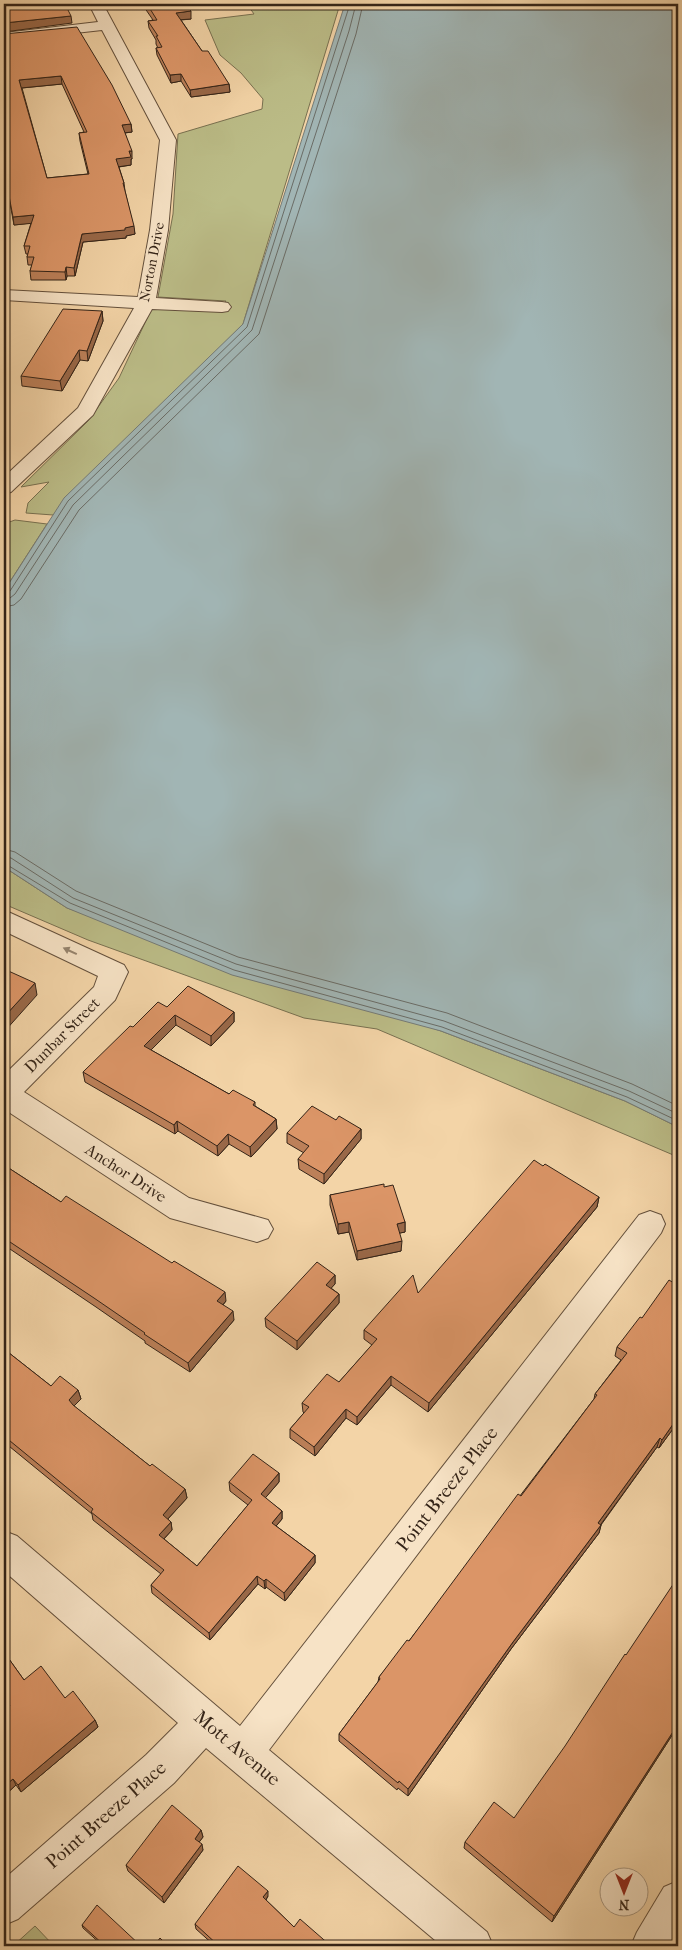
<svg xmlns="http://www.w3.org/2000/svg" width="682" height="1950" font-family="'IM FELL French Canon',serif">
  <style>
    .green { fill: #bbbc87; stroke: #787050 }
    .water { fill: #a1b5b4; stroke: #757b76 }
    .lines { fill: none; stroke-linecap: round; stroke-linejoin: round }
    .shore { stroke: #6a6c66; stroke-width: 1 }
    .minor-casing { stroke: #64503c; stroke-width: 2 }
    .minor { fill: #f7e3c6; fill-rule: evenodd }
    .wall { fill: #bc8059; stroke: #342418; fill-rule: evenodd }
    .shaded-wall { fill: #996848; stroke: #342418 }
    .building { fill: #db9567; stroke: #342418; fill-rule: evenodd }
    .oneway { fill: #96846f }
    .labels { text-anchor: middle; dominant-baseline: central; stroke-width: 4.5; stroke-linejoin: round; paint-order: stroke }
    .far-street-label { font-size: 14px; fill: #342418; stroke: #f7e3c6 }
    .street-label { font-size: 16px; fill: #342418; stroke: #f7e3c6 }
    .near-street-label { font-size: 19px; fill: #342418; stroke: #f7e3c6 }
  </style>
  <rect width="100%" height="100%" fill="#f3d4a7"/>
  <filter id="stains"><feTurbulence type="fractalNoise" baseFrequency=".004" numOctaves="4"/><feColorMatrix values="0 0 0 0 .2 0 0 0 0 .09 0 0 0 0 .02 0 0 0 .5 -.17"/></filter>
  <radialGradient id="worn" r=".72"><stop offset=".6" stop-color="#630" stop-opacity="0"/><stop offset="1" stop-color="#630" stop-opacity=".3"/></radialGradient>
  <g class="green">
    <polygon points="247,4 340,4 243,324 53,515 26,513 28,503 49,482 21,487 88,421 119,378 151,310 156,307 218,310 226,301 158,297 173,214 178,134 262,109 263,99 241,73 220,55 205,20 254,14"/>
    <polygon points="15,520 47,524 4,591 4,524"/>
    <polygon points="4,867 67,908 441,1031 625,1101 678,1127 678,1157 377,1029 304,1018 88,940 4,904"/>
    <polygon points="35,1926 54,1946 13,1946"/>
  </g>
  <polygon class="water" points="345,4 678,4 678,1127 625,1101 441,1031 232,975 67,908 4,867 4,591 64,498 243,324"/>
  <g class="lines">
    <g class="shore">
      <polyline points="4,593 10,591 68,501 247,327 350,4"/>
      <polyline points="4,599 10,598 15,594 73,505 252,330 349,31 356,4"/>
      <polyline points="4,607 14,605 21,599 79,510 259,334 356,34 363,4"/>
      <polyline points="4,849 15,852 76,891 238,957 447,1013 632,1084 678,1106"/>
      <polyline points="4,857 11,858 73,898 236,964 444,1021 629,1091 678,1114"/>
      <polyline points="4,863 70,903 234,970 442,1027 627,1097 678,1121"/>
    </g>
    <g class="minor-casing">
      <g id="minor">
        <polygon points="89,4 103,4 176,140 168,230 156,298 222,302 228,303 231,307 228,311 222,312 152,309 93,415 11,492 4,494 4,477 78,408 134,308 4,300 4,290 138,297 150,230 160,140 102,30 4,41 4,33 98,22"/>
        <polygon points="4,910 124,965 128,972 115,1000 24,1092 189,1198 268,1220 273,1229 268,1238 257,1242 170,1218 4,1109 4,1075 94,987 98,976 4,931"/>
        <polygon points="650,1211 661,1215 665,1224 661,1233 269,1750 487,1932 493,1946 442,1946 206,1748 174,1783 18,1919 4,1925 4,1879 146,1755 178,1723 4,1571 4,1531 17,1536 240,1726 639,1215"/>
        <polygon points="678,1881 678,1939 674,1946 631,1946 637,1932 664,1887"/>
      </g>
    </g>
    <use href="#minor" class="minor"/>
  </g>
  <g class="wall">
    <polygon points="142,4 185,4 191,19 181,20 202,51 229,84 230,92 191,97 181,81 171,83 157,55 156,48 158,48 156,44 156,40 149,28 148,21 153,20"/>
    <path d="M4 34 131 124 132 132 125 133 132 159H131V165L119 167 124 183 125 191 135 234 126 236V238L83 242 75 276H67L66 280H31L30 271 32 265H28L27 257 28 254H26L24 246 31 223 14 225 4 171ZM62 84 84 132 79 133 80 141 88 174 47 178 22 88Z"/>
    <polygon points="102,311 103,321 88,361 80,360 62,391 22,386 21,376"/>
    <polygon points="167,1007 234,1012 234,1022 211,1046 176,1025 151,1050 229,1094 255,1102 255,1106 276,1119 277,1129 251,1157 229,1144 218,1156 178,1131 175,1134 85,1082 83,1072"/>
    <polygon points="336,1120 361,1129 361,1139 324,1184 299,1169 298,1159 304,1153 287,1143 287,1133"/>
    <polygon points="4,1165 61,1202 226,1301 223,1305 234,1320 190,1372 145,1343 145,1341 96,1307 4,1245"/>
    <polygon points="384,1187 405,1222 405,1232 399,1233 401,1251 357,1260 349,1232 338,1234 330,1205 330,1195"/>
    <polygon points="599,1197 597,1207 428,1412 391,1385 357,1425 346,1418 315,1456 290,1438 290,1429 304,1413 303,1412 302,1403 339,1382 372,1345 364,1339 364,1330 418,1293"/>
    <polygon points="335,1275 335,1284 331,1288 339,1294 339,1303 297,1350 266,1327 265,1318"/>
    <polygon points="678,1284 678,1422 659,1448 657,1447 601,1525 599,1533 511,1649 408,1796 398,1788 397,1790 339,1741 339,1734 378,1682 379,1677 409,1641 594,1399 595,1394 621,1360 615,1356 617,1347 642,1318"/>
    <polygon points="4,1349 51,1386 78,1390 81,1399 74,1406 150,1466 185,1489 187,1498 168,1519 171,1522 172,1530 164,1539 197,1566 248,1505 230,1491 229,1482 279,1473 279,1482 265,1498 282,1511 282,1519 276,1526 315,1555 315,1563 285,1601 266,1587 265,1589 258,1584 210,1640 152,1593 151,1585 161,1574 93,1520 92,1514 4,1442"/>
    <polygon points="4,1652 24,1680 65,1698 95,1720 98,1727 21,1792 16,1785 4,1796 9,1707 4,1700"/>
    <polygon points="678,1726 552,1922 464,1848 465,1842 514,1818"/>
    <polygon points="201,1830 203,1837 199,1842 203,1850 164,1903 128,1871 126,1865"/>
    <polygon points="268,1896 266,1900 294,1927 331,1946 215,1946 196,1929 195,1924"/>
    <polygon points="82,1925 141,1946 103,1946 83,1928"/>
  </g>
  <g class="shaded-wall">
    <polygon points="191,11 191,19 177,20 176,13"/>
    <polygon points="71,16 72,23 4,32 4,23"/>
    <polygon points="181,74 181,81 171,83 170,75"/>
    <polygon points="61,76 62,84 21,88 19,80"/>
    <polygon points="229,84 230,92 191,97 190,90"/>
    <polygon points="131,124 132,132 123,133 122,125"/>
    <polygon points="129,151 132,151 132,159 131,159 131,165 117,167 116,159"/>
    <polygon points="34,215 35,223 14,225 13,217"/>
    <polygon points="134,226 135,234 126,236 126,238 83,242 75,276 74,268 82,234"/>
    <polygon points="66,267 67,276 66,280 65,272"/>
    <polygon points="102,311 103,321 88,361 87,351"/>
    <polygon points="79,350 80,360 62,391 60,381"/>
    <polygon points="35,983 37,995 4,1032 4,1017"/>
    <polygon points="234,1012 234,1022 211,1046 211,1036"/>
    <polygon points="175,1015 176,1025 145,1056 144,1046"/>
    <polygon points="276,1119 277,1129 251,1157 250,1147"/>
    <polygon points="177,1121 178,1131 175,1134 174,1125"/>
    <polygon points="361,1129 361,1139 324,1184 324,1174"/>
    <polygon points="228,1134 229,1144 218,1156 217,1146"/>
    <polygon points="599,1197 597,1207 428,1412 429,1403"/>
    <polygon points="349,1222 349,1232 338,1234 338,1224"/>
    <polygon points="405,1222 405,1232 396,1234 397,1224"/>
    <polygon points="402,1241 401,1251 357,1260 357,1251"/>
    <polygon points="335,1275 335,1284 326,1294 326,1285"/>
    <polygon points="225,1292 226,1301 218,1310 217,1301"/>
    <polygon points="339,1294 339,1303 297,1350 297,1341"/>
    <polygon points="233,1311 234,1320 190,1372 188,1363"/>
    <polygon points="391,1376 391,1385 357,1425 357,1417"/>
    <polygon points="78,1390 81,1399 71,1409 69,1400"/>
    <polygon points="346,1409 346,1418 315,1456 314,1447"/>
    <polygon points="678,1417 678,1422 659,1448 662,1440"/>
    <polygon points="660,1438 657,1447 596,1531 598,1523"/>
    <polygon points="279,1473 279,1482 261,1503 261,1494"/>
    <polygon points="185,1489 187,1498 164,1523 163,1515"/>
    <polygon points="282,1511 282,1519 272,1531 272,1523"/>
    <polygon points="171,1522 172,1530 160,1543 159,1535"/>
    <polygon points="601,1525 599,1533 511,1649 408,1796 408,1789 513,1642"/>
    <polygon points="315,1555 315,1563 285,1601 284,1593"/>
    <polygon points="257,1576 258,1584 210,1640 209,1633"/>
    <polygon points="266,1579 266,1587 265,1589 264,1581"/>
    <polygon points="95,1720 98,1727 21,1792 18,1785"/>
    <polygon points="678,1724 678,1726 552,1922 554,1916"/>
    <polygon points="13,1779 16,1785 4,1796 4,1786"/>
    <polygon points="201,1830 203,1837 197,1845 195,1839"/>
    <polygon points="202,1844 203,1850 164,1903 162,1897"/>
    <polygon points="268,1891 268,1896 264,1903 263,1897"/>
  </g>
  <g class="building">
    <polygon points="15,4 65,4 71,16 4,23 4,8 17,7"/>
    <polygon points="147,4 185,4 191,11 176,13 202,51 208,51 229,84 190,90 181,74 170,75 156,48 162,47 156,36 158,36 148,21 157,20"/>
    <path d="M77 27 112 85 131 124 122 125 132 151H129L131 157 116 159 124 183H123L134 226 125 228V230L82 234 74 268 66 267 65 272 30 271 34 257H27L30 246H24L34 215 13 217 4 169V34ZM61 76 87 132 79 133 89 174 47 178 19 80Z"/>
    <polygon points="63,309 102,311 87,351 79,350 60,381 21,376"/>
    <polygon points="4,969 35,983 4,1017"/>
    <polygon points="188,986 234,1012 211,1036 175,1015 144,1046 229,1094 233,1090 255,1102 253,1105 276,1119 250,1147 228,1134 217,1146 177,1121 174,1125 83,1072 130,1026 133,1027 158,1002 167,1007"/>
    <polygon points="312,1106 336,1120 339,1116 361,1129 324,1174 298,1159 309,1146 287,1133"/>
    <polygon points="534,1160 543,1166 545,1164 599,1197 429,1403 391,1376 357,1417 346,1409 314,1447 290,1429 309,1407 302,1403 327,1374 339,1382 377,1339 364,1330 413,1275 418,1293"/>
    <polygon points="4,1165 61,1202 66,1196 172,1263 174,1261 225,1292 217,1301 233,1311 188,1363 144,1334 145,1333 94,1298 4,1238"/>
    <polygon points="384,1184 384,1187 393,1185 405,1222 397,1224 402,1241 357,1251 349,1222 338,1224 330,1195"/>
    <polygon points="317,1262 335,1275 326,1285 339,1294 297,1341 265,1318"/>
    <polygon points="669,1280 677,1285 678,1284 678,1417 662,1440 660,1438 598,1523 601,1525 513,1642 408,1789 399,1781 398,1783 339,1734 380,1679 379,1677 407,1640 409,1641 518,1494 521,1496 597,1395 595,1394 627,1353 617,1347 640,1317 642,1318"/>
    <polygon points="4,1349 51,1386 60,1376 78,1390 69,1400 73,1405 150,1466 152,1464 185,1489 163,1515 171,1522 159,1535 197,1566 252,1500 229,1482 253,1454 279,1473 261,1494 282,1511 272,1523 315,1555 284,1593 266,1579 264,1581 257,1576 209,1633 151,1585 164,1570 91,1512 93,1509 4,1436"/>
    <polygon points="678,1577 678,1724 554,1916 465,1842 494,1802 514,1818 565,1746 625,1654 626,1655"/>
    <polygon points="4,1652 24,1680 41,1666 65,1698 73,1691 95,1720 18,1785 13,1779 4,1786 4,1711 10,1706 4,1697"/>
    <polygon points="172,1805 201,1830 195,1839 202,1844 162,1897 126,1865"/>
    <polygon points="238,1866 268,1891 263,1897 294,1927 300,1919 331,1946 219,1946 195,1924"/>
    <polygon points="97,1905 141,1946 105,1946 82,1925"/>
    <polygon points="160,1938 168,1946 154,1946"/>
  </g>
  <defs><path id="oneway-solid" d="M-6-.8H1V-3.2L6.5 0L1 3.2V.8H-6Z" transform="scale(1.25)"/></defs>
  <use class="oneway" href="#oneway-solid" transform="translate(70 951) rotate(-155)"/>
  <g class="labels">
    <g class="far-street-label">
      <text transform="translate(152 262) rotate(-79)">Norton Drive</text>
    </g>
    <g class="street-label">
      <text transform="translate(62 1035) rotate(-45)">Dunbar Street</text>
      <text transform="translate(126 1173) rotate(33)">Anchor Drive</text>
    </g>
    <g class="near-street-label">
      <text transform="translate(447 1489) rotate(-52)">Point Breeze Place</text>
      <text transform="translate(237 1748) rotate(40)">Mott Avenue</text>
      <text transform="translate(106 1815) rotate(-41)">Point Breeze Place</text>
    </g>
  </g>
  <rect width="682" height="1950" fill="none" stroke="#f3d4a7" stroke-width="20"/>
  <rect x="5" y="5" width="672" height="1940" fill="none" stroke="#342418" stroke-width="2.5"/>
  <rect x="10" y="10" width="662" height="1930" fill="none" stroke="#342418"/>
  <g transform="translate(624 1892) rotate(180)"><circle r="24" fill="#f7e3c6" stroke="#a99780"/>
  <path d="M0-4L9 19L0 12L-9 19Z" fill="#8f2418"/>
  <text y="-8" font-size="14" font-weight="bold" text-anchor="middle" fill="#342418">N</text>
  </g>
  <rect width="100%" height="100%" filter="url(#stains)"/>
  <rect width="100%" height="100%" fill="url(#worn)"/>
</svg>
